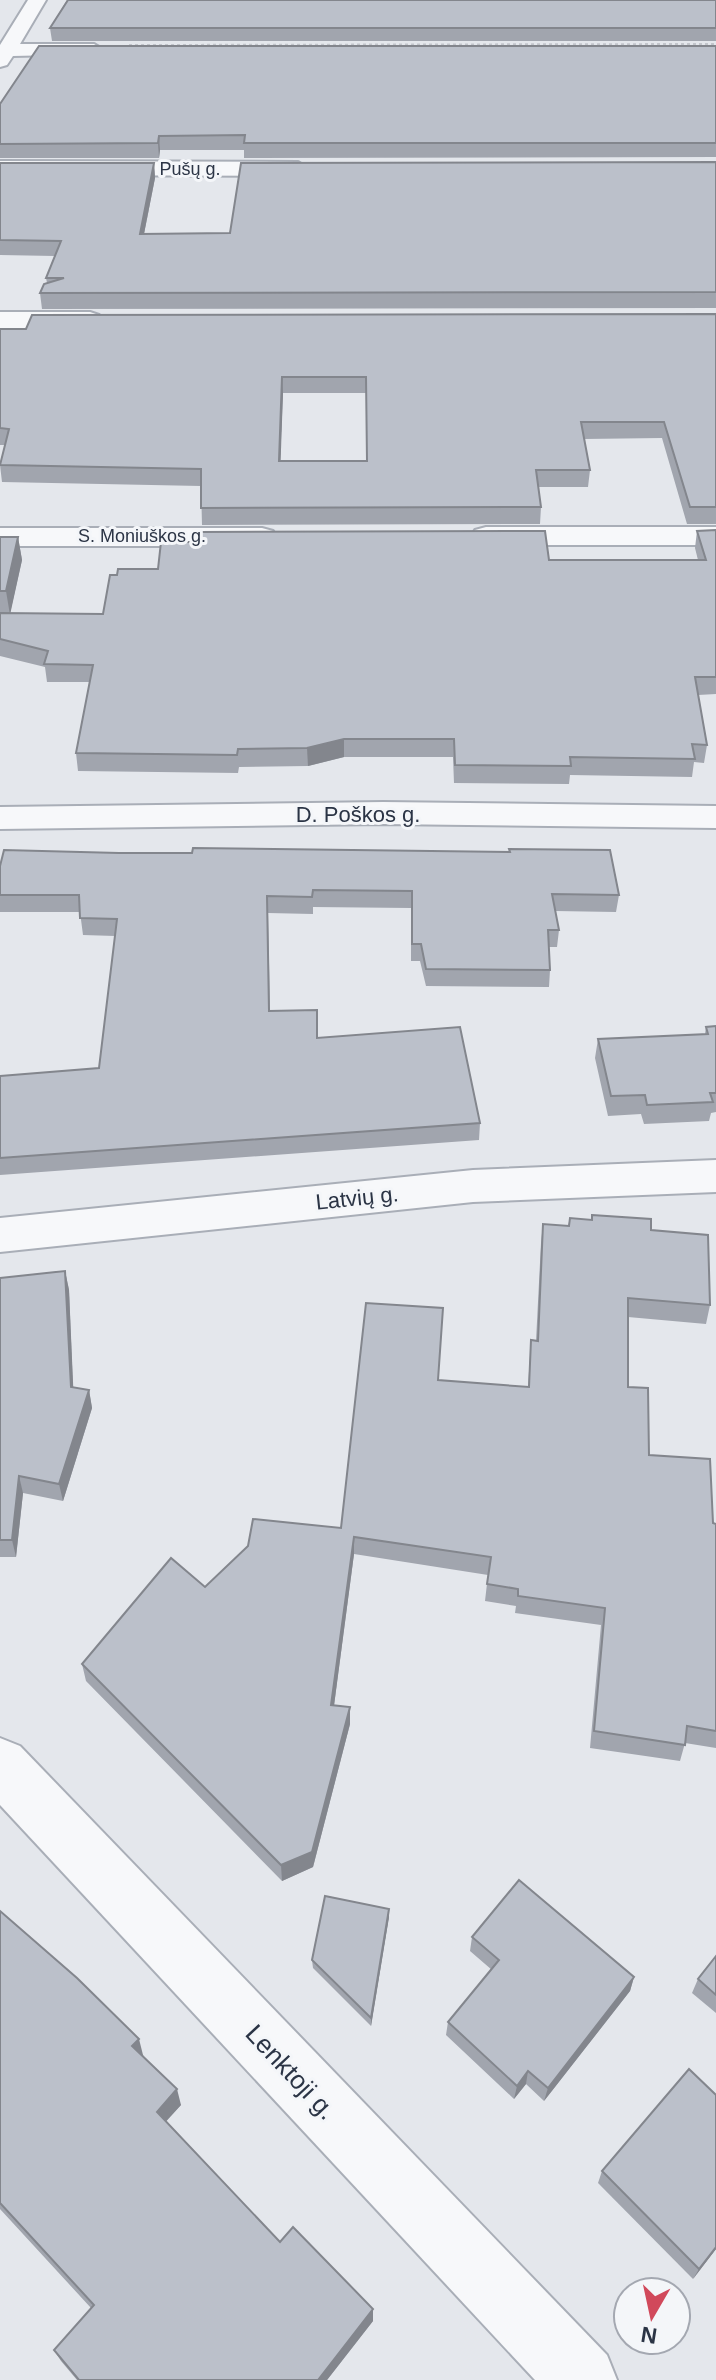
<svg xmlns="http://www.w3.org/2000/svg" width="716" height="2380" font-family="Arial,sans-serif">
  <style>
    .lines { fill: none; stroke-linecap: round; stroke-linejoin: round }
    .minor-casing { stroke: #a9aeb7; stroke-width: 4 }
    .path { stroke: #c2c5cb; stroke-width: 2; stroke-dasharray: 3 3; stroke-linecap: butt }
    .minor { fill: #f7f8fa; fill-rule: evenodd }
    .wall { fill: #a1a5ae; fill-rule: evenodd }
    .shaded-wall { fill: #83868d }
    .building { fill: #bbc0ca; stroke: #83868d; stroke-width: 2; fill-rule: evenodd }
    .labels { text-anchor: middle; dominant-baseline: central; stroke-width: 6; stroke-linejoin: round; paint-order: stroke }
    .far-street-label { font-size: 18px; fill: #2b3445; stroke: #f4f6f9 }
    .street-label { font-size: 22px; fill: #2b3445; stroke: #f4f6f9 }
    .near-street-label { font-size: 26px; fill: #2b3445; stroke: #f4f6f9 }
  </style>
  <rect width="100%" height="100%" fill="#e4e7ec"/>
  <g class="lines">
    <g class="minor-casing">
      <g id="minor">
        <polygon points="28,0 46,0 20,44 94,44 104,50 101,54 13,56 7,65 0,67 0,45"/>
        <polygon points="0,161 298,162 309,169 298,176 0,175"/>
        <polygon points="0,312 90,312 99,315 103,320 99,325 90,328 0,328"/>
        <polygon points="486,527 716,527 716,545 486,545 475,542 471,536 475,530"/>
        <polygon points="0,528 262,528 273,531 277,537 273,543 262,546 0,546"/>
        <polygon points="383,802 716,806 716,828 383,824 0,829 0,807"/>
        <polygon points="716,1160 716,1192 473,1202 0,1252 0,1218 473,1170"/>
        <polygon points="0,1738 20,1746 607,2355 617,2380 535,2380 0,1805"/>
      </g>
    </g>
    <polyline class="path" points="129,45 716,44"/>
    <use href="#minor" class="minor"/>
  </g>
  <g class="wall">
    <polygon points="67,0 716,0 716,41 52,41 50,28"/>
    <polygon points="716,46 716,157 244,158 244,150 160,150 159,158 0,158 0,104"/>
    <polygon points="716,162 716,308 42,309 40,293 47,283 46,278 55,256 0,255 0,163 154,163 155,178 144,234 230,233"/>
    <path d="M716 314V524H687L662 438 584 439 590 470 588 487H538L541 507 540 524 202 525 201 486 2 482 0 465 5 445H0V329ZM283 393H366V461H280Z"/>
    <polygon points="716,530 716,694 698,695 707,745 704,763 694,762 692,777 570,775 569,784 454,783 453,757 344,757 308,766 239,767 238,773 78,771 76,753 90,682 47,682 45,667 0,656 0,537 18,537 22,560 10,613 103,614 117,575 158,569 549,560 698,560 695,548 697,531"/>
    <polygon points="509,849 619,895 616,912 555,911 559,930 557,947 549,947 550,970 549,987 426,986 420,961 411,961 411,908 313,907 313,914 268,913 270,1011 317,1038 480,1123 479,1140 0,1175 0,1076 99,1068 115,936 83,935 80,912 0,912 0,866 119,853 509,852"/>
    <polygon points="716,1026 716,1112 711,1113 709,1121 644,1124 641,1114 608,1116 595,1058 598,1039 705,1034 706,1027"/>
    <polygon points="592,1215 651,1230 710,1305 706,1324 628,1317 628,1387 649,1455 713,1523 716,1524 716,1748 685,1743 680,1761 590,1748 601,1625 515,1613 516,1606 485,1601 488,1575 354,1554 334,1705 350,1707 350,1724 313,1867 282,1881 86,1681 82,1664 205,1587 341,1528 438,1380 528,1387 531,1340 536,1341 541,1243 543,1224 568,1226 570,1218 591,1220"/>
    <polygon points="65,1271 69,1290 73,1388 89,1390 92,1408 63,1501 23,1493 16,1557 0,1557 0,1278"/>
    <polygon points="389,1909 389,1917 371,2026 313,1968 312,1960"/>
    <polygon points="0,1911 143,2055 181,2105 166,2121 280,2242 373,2321 327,2380 77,2380 61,2361 54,2350 91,2308 0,2209"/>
    <polygon points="472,1937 634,1977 630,1991 544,2101 526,2084 514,2099 446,2035 448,2022 492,1970 470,1951"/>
    <polygon points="716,1956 716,2013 692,1993 698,1979"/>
    <polygon points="602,2171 716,2249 693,2279 598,2183"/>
  </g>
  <g class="shaded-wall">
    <polygon points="159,136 160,150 159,158 158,143"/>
    <polygon points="154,163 155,178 141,249 140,234"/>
    <polygon points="282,377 283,393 280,478 279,461"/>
    <polygon points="18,537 22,560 10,615 6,591"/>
    <polygon points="344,739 344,757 308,766 307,748"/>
    <polygon points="65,1271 69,1290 74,1405 71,1387"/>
    <polygon points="89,1390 92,1408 63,1501 59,1484"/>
    <polygon points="19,1476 23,1493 16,1557 12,1540"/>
    <polygon points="354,1537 354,1554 332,1721 331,1705"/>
    <polygon points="350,1707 350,1724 313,1867 282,1881 281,1865"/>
    <polygon points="389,1909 389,1917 371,2026 371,2018"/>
    <polygon points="634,1977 630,1991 544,2101 548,2088"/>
    <polygon points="139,2039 143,2055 137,2063 132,2046"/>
    <polygon points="528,2071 526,2084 514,2099 517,2086"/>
    <polygon points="177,2089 181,2105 161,2127 157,2112"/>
    <polygon points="716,2247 716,2249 693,2279 699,2269"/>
    <polygon points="373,2309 373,2321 327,2380 318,2380"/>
  </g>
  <g class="building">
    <polygon points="68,0 716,0 716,28 50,28"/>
    <polygon points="39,46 716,46 716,143 244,143 245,135 159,136 158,143 0,144 0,104"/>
    <polygon points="716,162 716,292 40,293 44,284 64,278 46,278 61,241 0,240 0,163 154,163 140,234 230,233 241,163"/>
    <path d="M716 314V507H690L664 422H581L590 470H536L541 507 201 508V469L0 465 9 429 0 428V329H26L32 315ZM282 377H366L367 461H279Z"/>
    <polygon points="716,530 716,677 695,677 707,745 692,744 695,759 570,757 571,766 455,765 454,739 344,739 307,748 238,749 237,755 76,753 93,665 44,664 48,651 0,639 0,613 103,614 110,575 117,575 118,569 158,569 161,542 200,542 200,532 545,531 549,560 706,560 697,531"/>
    <polygon points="0,537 18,537 6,591 0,591"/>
    <polygon points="193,848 510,852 509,849 610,850 619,895 552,894 559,930 548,930 550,970 426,969 421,944 412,944 412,891 313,890 312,897 267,896 269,1011 317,1010 317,1038 460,1027 480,1123 0,1158 0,1076 99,1068 117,919 80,918 79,895 0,895 0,866 4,850 119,853 192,853"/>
    <polygon points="716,1026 716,1093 710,1093 713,1102 647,1105 645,1095 611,1096 598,1039 708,1034 706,1027"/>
    <polygon points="592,1215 651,1219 651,1230 708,1235 710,1305 628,1298 628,1387 648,1388 649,1455 710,1459 713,1523 716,1524 716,1731 687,1726 685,1745 594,1731 605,1608 518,1596 518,1589 487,1584 491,1557 354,1537 331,1705 350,1707 312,1852 281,1865 82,1664 171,1558 205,1587 248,1546 253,1519 341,1528 366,1303 443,1308 438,1380 529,1387 531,1340 538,1341 543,1224 569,1226 570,1218 592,1220"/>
    <polygon points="65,1271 71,1387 89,1390 59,1484 19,1476 12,1540 0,1540 0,1278"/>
    <polygon points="519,1880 634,1977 548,2088 528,2071 517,2086 448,2022 499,1960 472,1937"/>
    <polygon points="325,1896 389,1909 371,2018 312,1960"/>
    <polygon points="0,1911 77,1978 139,2039 132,2046 177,2089 157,2112 280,2242 293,2227 373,2309 318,2380 79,2380 54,2350 94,2305 0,2203"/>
    <polygon points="716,1956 716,1995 698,1979"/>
    <polygon points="689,2069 716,2095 716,2247 699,2269 602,2171"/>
  </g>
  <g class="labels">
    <g class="far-street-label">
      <text x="190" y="169">Pušų g.</text>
      <text x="142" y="536">S. Moniuškos g.</text>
    </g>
    <g class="street-label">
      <text x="358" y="814">D. Poškos g.</text>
      <text transform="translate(357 1198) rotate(-6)">Latvių g.</text>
    </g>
    <g class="near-street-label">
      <text transform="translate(291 2072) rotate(47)">Lenktoji g.</text>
    </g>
  </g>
  <g transform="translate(652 2316) rotate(189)"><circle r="38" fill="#f4f6f9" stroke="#a4a8b1" stroke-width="2"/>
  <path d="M0-6L14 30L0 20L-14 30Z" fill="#d1495b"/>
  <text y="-12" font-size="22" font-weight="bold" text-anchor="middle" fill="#2b3445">N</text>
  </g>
</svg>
